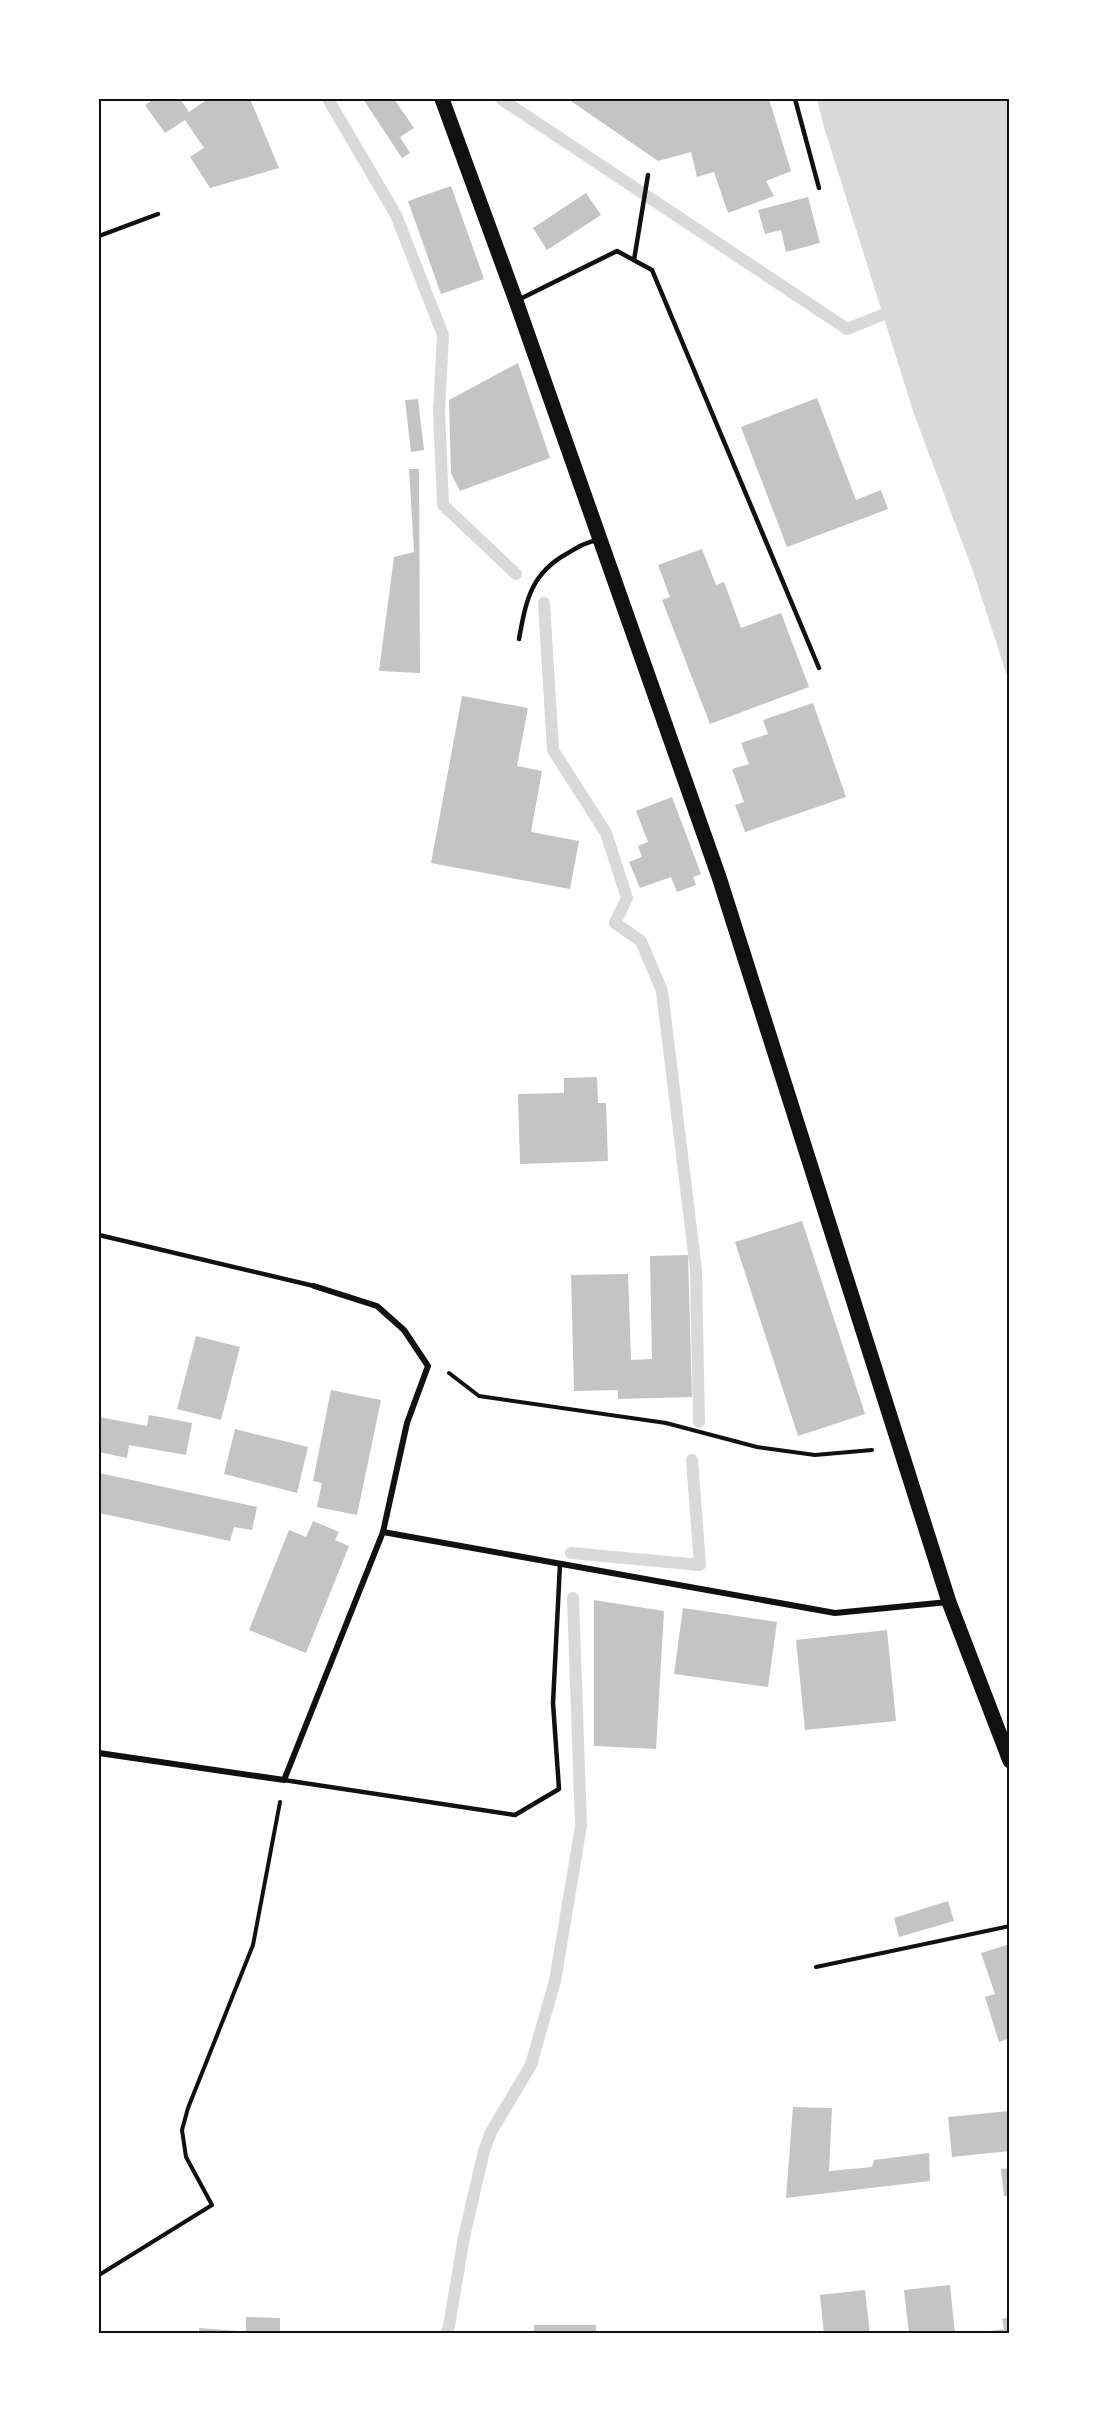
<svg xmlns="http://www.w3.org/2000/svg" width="1109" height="2433" font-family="Raleway,sans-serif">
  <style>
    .water { fill: #d9d9d9 }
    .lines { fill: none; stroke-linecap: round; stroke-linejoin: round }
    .stream { stroke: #d9d9d9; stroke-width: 12 }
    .building { fill: #c4c4c4 }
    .path { stroke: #111; stroke-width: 4 }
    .service { stroke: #111; stroke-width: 4.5 }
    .minor { stroke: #111; stroke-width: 6 }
    .primary { stroke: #111; stroke-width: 15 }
    .neatline { fill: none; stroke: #111; stroke-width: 2 }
  </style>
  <rect width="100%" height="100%" fill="#fff"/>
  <polygon class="water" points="817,99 1010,99 1010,685 974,574 914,414 823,124"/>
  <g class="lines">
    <g class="stream">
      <polyline points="328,99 396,215 443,335 439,411 443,505 516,574"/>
      <polyline points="501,99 847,329 897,309"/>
      <polyline points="544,603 553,750 606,833 627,898 615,923 641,941 662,991 696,1270 699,1422"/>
      <polyline points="571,1553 700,1565 692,1460"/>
      <polyline points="446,2334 449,2326 464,2237 484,2151 491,2132 531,2065 555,1981 581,1826 573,1598"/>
    </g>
  </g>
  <g class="building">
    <polygon points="154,99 180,99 189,112 208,99 250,99 279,168 210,188 190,157 204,148 185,120 165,133 145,105"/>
    <polygon points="363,99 394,99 414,128 400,137 410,153 402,158"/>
    <polygon points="568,99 769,99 791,171 766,181 774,196 728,213 714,172 697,177 691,152 658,161"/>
    <polygon points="451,186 484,279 441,294 408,201"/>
    <polygon points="586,193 601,215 547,250 533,228"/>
    <polygon points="808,197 820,243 786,252 781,230 765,234 758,210"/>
    <polygon points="518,363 550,458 460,491 451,473 449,400"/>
    <polygon points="817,398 856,500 881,490 888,509 787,547 741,427"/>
    <polygon points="418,399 424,450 411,452 405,400"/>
    <polygon points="409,469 419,469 420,673 379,671 394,557 414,552"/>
    <polygon points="702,549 716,585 724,582 741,628 781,613 809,687 710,724 662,600 670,597 658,565"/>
    <polygon points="462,696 528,708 517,766 542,771 531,832 579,841 570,889 431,863"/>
    <polygon points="813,703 846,797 745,832 735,805 744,802 732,769 749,764 741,743 768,734 763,720"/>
    <polygon points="672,797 701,874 693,877 696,885 677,892 671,877 640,888 629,862 642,857 638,846 648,842 636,811"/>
    <polygon points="597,1077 598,1103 606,1103 608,1161 520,1164 518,1094 564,1093 564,1078"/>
    <polygon points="802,1221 865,1414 798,1436 735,1242"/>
    <polygon points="688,1255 692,1397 618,1399 618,1390 574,1391 571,1275 628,1274 631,1360 652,1359 650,1256"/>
    <polygon points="196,1336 240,1347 221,1420 177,1409"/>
    <polygon points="331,1390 381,1400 357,1515 317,1507 322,1483 313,1481"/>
    <polygon points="149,1415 192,1423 186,1455 129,1445 127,1458 99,1452 99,1417 147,1426"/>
    <polygon points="235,1429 308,1447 297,1493 224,1474"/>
    <polygon points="99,1473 257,1507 252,1530 234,1527 230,1541 99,1513"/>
    <polygon points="313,1521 339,1532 335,1540 349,1546 306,1653 249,1630 289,1530 306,1537"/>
    <polygon points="594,1600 664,1611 656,1749 594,1746"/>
    <polygon points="683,1608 777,1622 768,1687 674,1674"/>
    <polygon points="887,1630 896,1721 805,1730 796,1640"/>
    <polygon points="948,1901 954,1921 899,1937 894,1918"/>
    <polygon points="1010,1944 1010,2038 999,2042 985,1997 995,1994 981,1953"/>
    <polygon points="793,2107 832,2108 829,2171 872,2167 874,2160 929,2153 930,2181 786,2198"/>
    <polygon points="1010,2111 1010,2151 952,2157 948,2117"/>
    <polygon points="1010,2168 1010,2196 1004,2196 1001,2169"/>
    <polygon points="950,2285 955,2334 909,2334 904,2290"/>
    <polygon points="865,2290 870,2334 824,2334 820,2295"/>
    <polygon points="246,2317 280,2318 280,2334 246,2334"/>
    <polygon points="1010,2317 1010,2334 990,2334 990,2331 1004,2329 1002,2319"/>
    <rect x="534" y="2325" width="62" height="9"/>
    <polygon points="199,2328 238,2331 238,2334 199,2334"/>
  </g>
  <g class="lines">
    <g class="path">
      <polyline points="449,1373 479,1396 666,1423 757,1447 815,1455 872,1450"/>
      <polyline points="816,1967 1010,1926"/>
      <polyline points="99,2275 212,2205 186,2157 182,2130 188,2108 253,1945 280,1802"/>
    </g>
    <g class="service">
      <polyline points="795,99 819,188"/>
      <polyline points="99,236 158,214"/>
      <polyline points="634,260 648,175"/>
      <polyline points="518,300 617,251 652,270 819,668"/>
      <path d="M519 639C526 600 531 573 568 553 578 547 586 542 598 540"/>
      <polyline points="99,1235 314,1286"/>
      <polyline points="284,1780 515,1815 559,1789 553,1703 560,1564"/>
    </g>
    <g class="minor">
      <polyline points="383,1532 835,1613 948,1602"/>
      <polyline points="99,1753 284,1780 383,1532 407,1423 428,1366 404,1330 377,1306 314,1286"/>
    </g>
    <polyline class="primary" points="442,99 516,301 719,877 949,1602 1010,1761"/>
  </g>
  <rect width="1109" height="2433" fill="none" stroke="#ffffff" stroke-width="201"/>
  <rect x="100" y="100" width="908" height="2232" class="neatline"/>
</svg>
